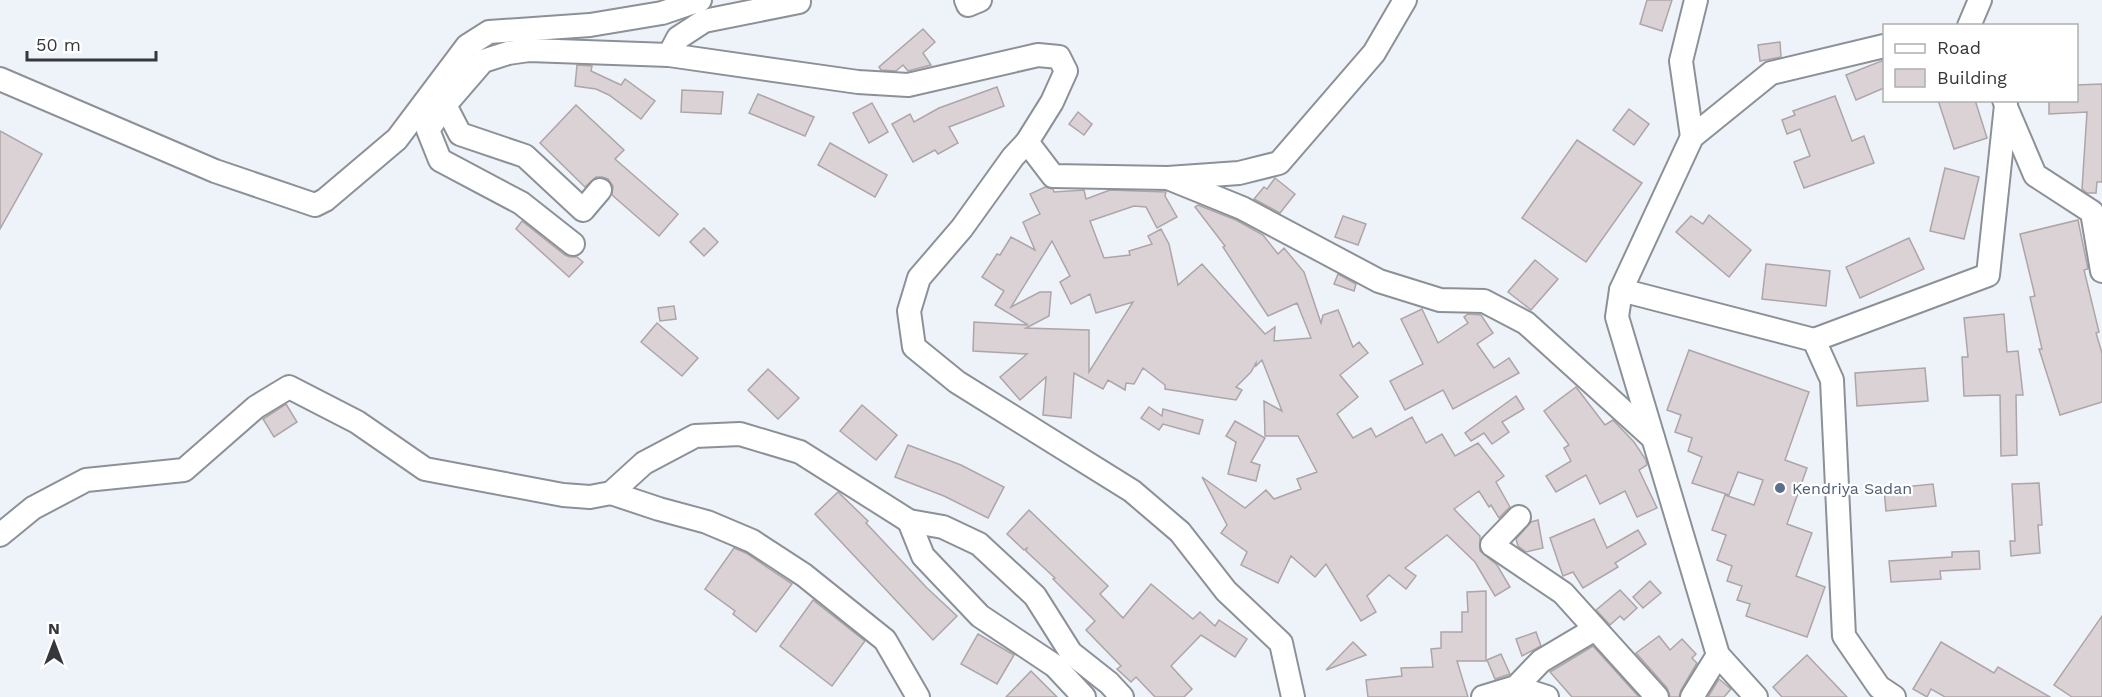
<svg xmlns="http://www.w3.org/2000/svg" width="2102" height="697" font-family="'Work Sans',sans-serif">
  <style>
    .building { fill: #dbd2d5; stroke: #ada5a8; stroke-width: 1.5; fill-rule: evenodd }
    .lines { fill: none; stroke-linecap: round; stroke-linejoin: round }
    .minor-casing { stroke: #8c9197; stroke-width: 26 }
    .minor { stroke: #fff; stroke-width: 22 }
    .service-dot { fill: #5c6f8a; stroke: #fff; stroke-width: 2 }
    .labels { text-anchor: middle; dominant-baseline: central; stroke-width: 4.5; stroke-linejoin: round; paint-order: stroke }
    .service-label { font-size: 16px; fill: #4e5e75; stroke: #fff; text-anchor: start }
  </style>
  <rect width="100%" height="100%" fill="#eef3fa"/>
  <g class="building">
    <polygon points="1647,0 1672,0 1662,31 1640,24"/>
    <polygon points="923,29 935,42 923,53 931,65 908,71 903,65 896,71 881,70 879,67"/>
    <polygon points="1780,42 1781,57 1760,61 1758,45"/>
    <polygon points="1884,60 1884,88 1856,100 1846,75"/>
    <polygon points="577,65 592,66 591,71 621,85 625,79 655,101 641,119 609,95 596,89 575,86"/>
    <polygon points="2102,84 2102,182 2097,182 2096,193 2087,193 2082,189 2087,112 2049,114 2049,100 2076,100 2076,85"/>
    <polygon points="997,87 1004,106 949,127 958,143 938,154 935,150 913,162 892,124 910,114 914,122 939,108"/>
    <polygon points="682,90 723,92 721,114 681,112"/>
    <polygon points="758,94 814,117 805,136 749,113"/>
    <polygon points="1835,96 1852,141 1864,136 1874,163 1804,188 1794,162 1810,156 1800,129 1787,134 1782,120 1795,115 1793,111"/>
    <polygon points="1938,100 1975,100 1987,138 1954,149"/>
    <polygon points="872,103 888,132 869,143 853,113"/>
    <polygon points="576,105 624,150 615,159 678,214 659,236 612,195 613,186 608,179 602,177 596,177 585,187 540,143"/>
    <polygon points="1629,109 1649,124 1634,145 1613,130"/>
    <polygon points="1078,112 1092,124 1084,135 1069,124"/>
    <polygon points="0,131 42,154 0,229"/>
    <polygon points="1577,140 1642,183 1586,262 1522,218"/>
    <polygon points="830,143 887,175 875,197 818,165"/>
    <polygon points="1945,168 1979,177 1964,239 1930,231"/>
    <polygon points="1275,178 1295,194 1280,213 1254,199 1264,187 1267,189"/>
    <path d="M1045 187 1053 189 1054 192 1084 190 1086 199 1110 190 1166 192 1165 196 1177 217 1157 228 1146 207 1134 206 1090 221 1104 258 1130 255 1129 251 1152 244 1148 236 1161 229 1169 244 1178 285 1202 264 1265 334 1275 327 1274 341 1311 338 1297 303 1268 316 1223 247 1225 246 1195 207 1198 205 1236 220 1263 235 1278 254 1284 248 1304 272 1321 323 1323 315 1338 310 1353 347 1359 342 1368 353 1340 375 1358 397 1337 414 1353 438 1371 428 1376 437 1412 417 1426 443 1442 434 1455 456 1478 443 1504 476 1496 482 1510 507 1499 518 1491 505 1489 507 1479 491 1454 509 1480 536V551L1497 565 1510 587 1495 596 1475 562 1447 535 1405 568 1416 576 1406 589 1389 575 1367 596 1376 612 1361 621 1326 564 1315 577 1291 556 1278 583 1241 565 1247 552 1221 533 1227 525 1202 477 1245 508 1266 490 1274 499 1301 489 1297 479 1317 472 1298 436H1265L1264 401 1282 411 1262 360 1256 366V363L1251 372 1236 387 1242 390 1236 400 1165 389V385L1143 368 1134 384 1126 383 1125 390 1108 380 1103 389 1074 373 1071 418 1043 415 1046 377 1020 400 1000 377 1027 354 973 351 974 322 1028 325 995 305 1004 291 982 277 997 254 1000 255 1011 237 1035 250 1023 222 1040 214 1030 194ZM1052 241 1070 276 1060 282 1071 304 1090 294 1096 313 1133 302 1089 372V330L1026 328 1049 316 1051 292H1040L1011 307Z"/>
    <polygon points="1709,215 1751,250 1729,277 1676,232 1691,216 1703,224"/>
    <polygon points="1343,216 1366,224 1358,245 1335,237"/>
    <polygon points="2078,220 2088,269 2084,270 2099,332 2096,333 2102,353 2102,402 2060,415 2039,349 2042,349 2030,297 2035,296 2020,234"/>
    <polygon points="522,221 565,255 570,257 577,257 583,262 569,277 516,229"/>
    <polygon points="704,228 718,242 704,256 690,242"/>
    <polygon points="1909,238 1924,269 1860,298 1846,267"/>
    <polygon points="1535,260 1558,279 1531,310 1508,292"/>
    <polygon points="1766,264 1830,271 1826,306 1762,299"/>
    <polygon points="1338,274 1356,284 1354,291 1334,284"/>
    <polygon points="674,306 676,319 660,321 658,308"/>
    <polygon points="1422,309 1438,343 1468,323 1464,317 1468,314 1481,315 1493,333 1477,344 1494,368 1509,358 1519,373 1453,409 1443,390 1405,410 1390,381 1423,364 1401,319"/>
    <polygon points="2004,314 2007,352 2018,351 2023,395 2016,395 2017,455 2001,456 2000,395 1964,396 1962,357 1968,357 1964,318"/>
    <polygon points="657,323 698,358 682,376 641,342"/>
    <polygon points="1689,350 1809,392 1785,460 1807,468 1787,524 1812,533 1796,576 1825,587 1807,637 1746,616 1750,604 1737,600 1742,586 1727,581 1732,566 1717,560 1726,535 1712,530 1725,495 1754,505 1763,480 1738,472 1729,495 1692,483 1702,457 1688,451 1692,438 1675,432 1681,415 1667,410"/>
    <polygon points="1925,368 1928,401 1857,406 1855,373"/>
    <polygon points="768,369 799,398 778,419 748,390"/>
    <polygon points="1576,387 1605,425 1613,420 1634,442 1646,460 1647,465 1639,470 1657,508 1637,517 1625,491 1600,504 1586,475 1556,492 1546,476 1571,461 1564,448 1569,445 1544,411"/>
    <polygon points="1516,396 1524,409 1502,422 1509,432 1492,444 1484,433 1471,441 1465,433"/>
    <polygon points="286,404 297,422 274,437 263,419"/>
    <polygon points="862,405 897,435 876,460 840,431"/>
    <polygon points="1149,407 1162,416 1163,409 1203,420 1199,434 1163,424 1159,430 1141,418"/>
    <polygon points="1235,421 1265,438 1251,462 1260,465 1256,481 1228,474 1236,442 1226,436"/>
    <polygon points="908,445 961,465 1004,487 988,518 944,496 895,477"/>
    <polygon points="2039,483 2042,525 2038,525 2040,553 2011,556 2010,541 2015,541 2012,484"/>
    <polygon points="1933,484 1936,506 1886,511 1884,489"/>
    <polygon points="838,492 868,521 866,523 927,588 957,616 933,640 815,514"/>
    <polygon points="1029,510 1108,586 1100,594 1123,618 1151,584 1193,619 1200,612 1215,626 1219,620 1247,639 1235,657 1201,635 1171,666 1192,689 1184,697 1155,697 1136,677 1131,682 1117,669 1121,666 1086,630 1095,621 1053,579 1055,578 1026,551 1027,548 1024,550 1007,534"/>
    <polygon points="1594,519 1607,548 1638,530 1646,544 1615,563 1618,567 1583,588 1573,572 1563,576 1550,538"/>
    <polygon points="1538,520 1543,548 1526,552 1518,546 1516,539 1531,522"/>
    <polygon points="734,548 746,553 792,584 756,632 733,614 735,611 705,589"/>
    <polygon points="1979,551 1980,569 1940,571 1941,579 1891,582 1889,561 1952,557 1952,552"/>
    <polygon points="1650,581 1661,593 1643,608 1633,597"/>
    <polygon points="1620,590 1637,608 1624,620 1620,616 1610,625 1596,610"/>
    <polygon points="1486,591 1486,661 1457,661 1468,697 1368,697 1366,680 1402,676 1401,668 1433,667 1431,649 1441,648 1441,632 1462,632 1462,612 1468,612 1467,592"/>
    <polygon points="813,600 865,641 832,686 780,646"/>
    <polygon points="2102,616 2102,697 2072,697 2054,685"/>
    <polygon points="1536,632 1541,646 1522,656 1516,639"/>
    <polygon points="978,634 1014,655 997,684 961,664"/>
    <polygon points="1659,636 1670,650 1682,639 1696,654 1692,658 1697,663 1681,690 1679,697 1670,697 1667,688 1636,653"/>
    <polygon points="1353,642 1366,655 1326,670"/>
    <polygon points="1941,642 1994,673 1998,667 2050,697 1945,697 1931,689 1927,697 1913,689"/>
    <polygon points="1593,646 1639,697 1572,697 1550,672"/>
    <polygon points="1501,654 1510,674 1495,679 1487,660"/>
    <polygon points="1807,655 1847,697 1782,697 1773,687"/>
    <polygon points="1031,671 1057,697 1006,697"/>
    <polygon points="1719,679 1731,689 1724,697 1708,697"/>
  </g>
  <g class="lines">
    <g class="minor-casing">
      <g id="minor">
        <polyline points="966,0 968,5 980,0"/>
        <polyline points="1969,26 1980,0"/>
        <polyline points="669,55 678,38 704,21 799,2"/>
        <polyline points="0,79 215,171 315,205 325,200 397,139 467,46 489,32 590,25 662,13 700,0"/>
        <polyline points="445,105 460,134 525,156 583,210 600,190"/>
        <polyline points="2006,107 2035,175 2092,212 2102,271"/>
        <polyline points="1692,137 1681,61 1696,0"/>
        <polyline points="1027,142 1053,176 1168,178 1239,173 1279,163 1374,53 1405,0"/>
        <polyline points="1168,178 1242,208 1379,281 1440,300 1484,301 1526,323 1653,438"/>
        <polyline points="573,244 521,203 440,160 428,130 445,105 483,61 508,53 529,50 669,55 858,82 908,85 1038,55 1059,57 1066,71 1052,102 1027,142 1013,157 962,228 919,278 909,311 914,347 957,382 1132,491 1180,532 1226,591 1281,643 1293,697"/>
        <polyline points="1621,290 1814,340 1832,380 1844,636 1879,687 1894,697"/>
        <polyline points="1814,340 1988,275 2006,105 2004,100"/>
        <polyline points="611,493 659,509 707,522 752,541 804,575 885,640 918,697"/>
        <polyline points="1519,517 1492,545 1563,593 1657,697"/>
        <polyline points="909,521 923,556 980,616 1055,666 1084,697"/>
        <polyline points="0,535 33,508 86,480 184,470 256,407 289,387 357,422 425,469 563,495 590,497 611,493 644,463 695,436 740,434 800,452 909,521 943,527 979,544 1035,596 1071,653 1109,683 1122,697"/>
        <polyline points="1516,687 1541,661 1595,629"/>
        <polyline points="1483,697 1516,687 1547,697"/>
        <polyline points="1692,697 1718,655"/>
        <polyline points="1756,697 1718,655 1617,317 1621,290 1692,137 1771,73 1884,46"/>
      </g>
    </g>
    <use href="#minor" class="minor"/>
  </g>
  <circle class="service-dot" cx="1780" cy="488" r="6"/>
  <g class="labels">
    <g class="service-label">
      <text x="1792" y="488">Kendriya Sadan</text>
    </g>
  </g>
  <rect x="1883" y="24" width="195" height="78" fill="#ffffff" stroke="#aeafb0" stroke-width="1.5"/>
  <rect x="1895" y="44" width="30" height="9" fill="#ffffff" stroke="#aeafb0" stroke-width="1.5"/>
  <text x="1937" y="54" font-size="18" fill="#35373a">Road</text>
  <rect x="1895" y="69" width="30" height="18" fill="#dbd2d5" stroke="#aeafb0" stroke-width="1.5"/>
  <text x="1937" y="84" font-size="18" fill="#35373a">Building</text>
  <g transform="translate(54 643)" stroke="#ffffff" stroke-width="4.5" paint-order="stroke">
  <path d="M0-4.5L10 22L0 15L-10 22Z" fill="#35373a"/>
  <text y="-9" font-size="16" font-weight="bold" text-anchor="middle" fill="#35373a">N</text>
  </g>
  <path d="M27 51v9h129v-9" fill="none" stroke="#35373a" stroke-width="3"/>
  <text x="36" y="51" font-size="18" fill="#35373a" stroke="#ffffff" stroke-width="4.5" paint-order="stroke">50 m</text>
</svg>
